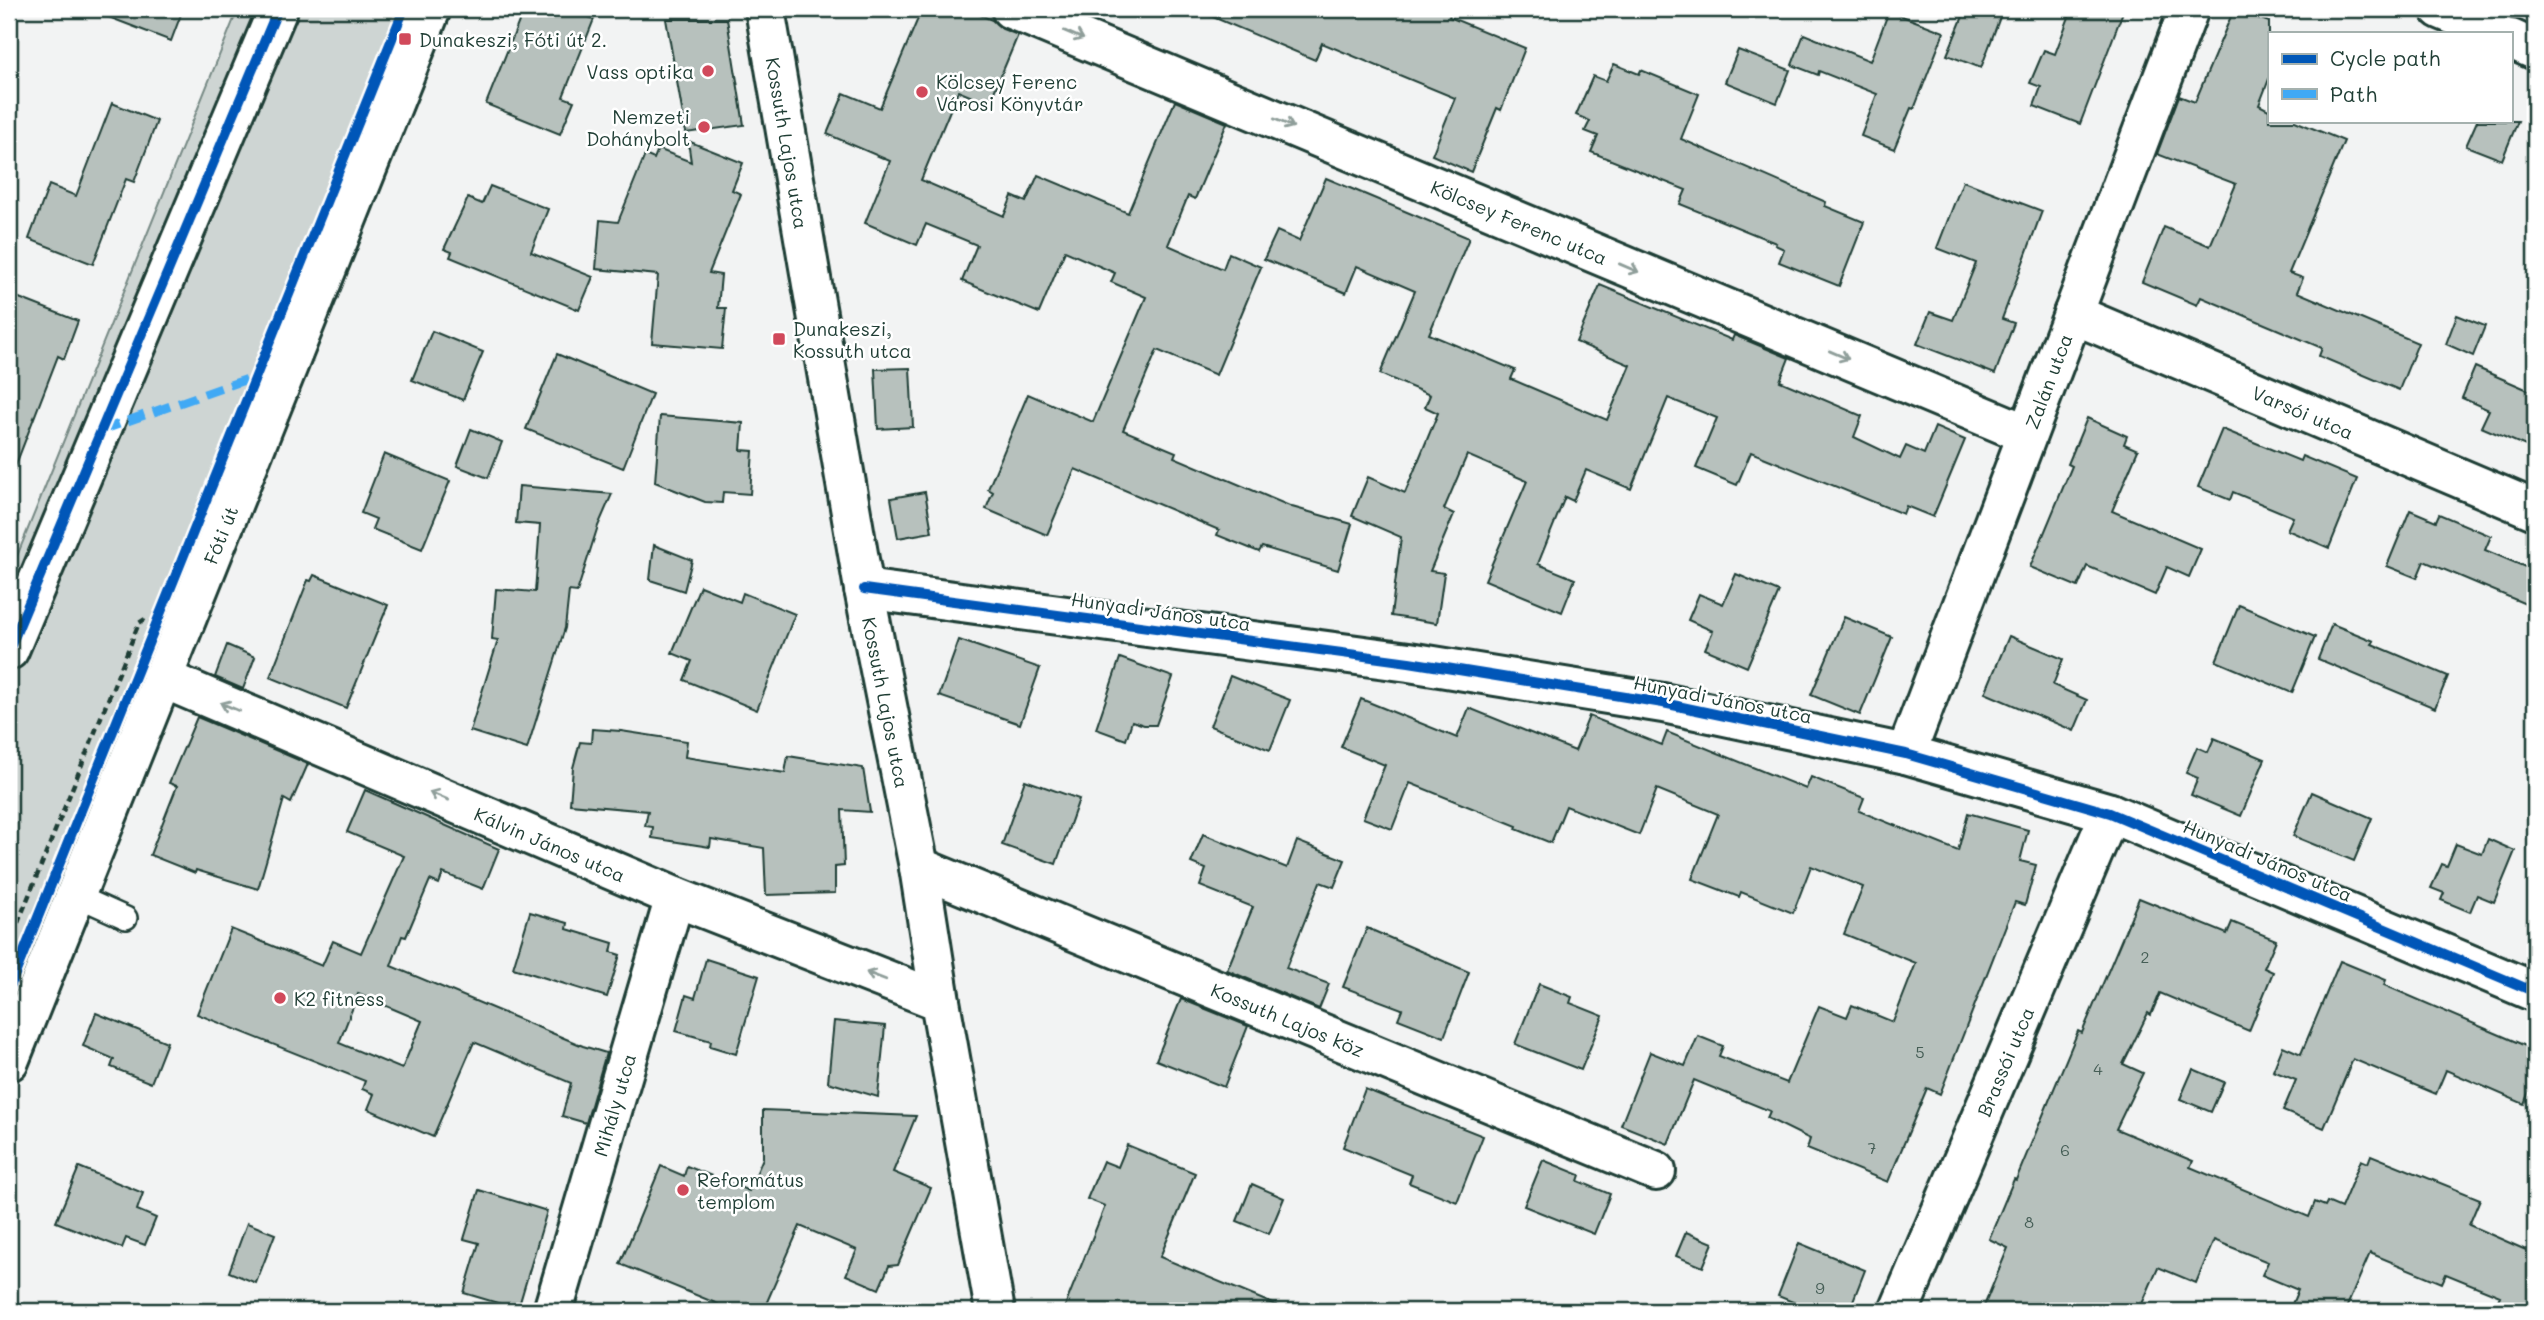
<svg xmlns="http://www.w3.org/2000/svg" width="2544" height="1320" font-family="Mali,sans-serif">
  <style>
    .green { fill: #ced5d3; stroke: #768984; stroke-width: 2 }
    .building { fill: #b7c1bd; stroke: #1f3d34; stroke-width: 2; fill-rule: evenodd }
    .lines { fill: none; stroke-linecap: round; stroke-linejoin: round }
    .lane-casing { stroke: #1f3d34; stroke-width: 26 }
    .street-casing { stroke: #1f3d34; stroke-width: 44 }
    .secondary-casing { stroke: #1f3d34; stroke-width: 44 }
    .path { stroke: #1f3d34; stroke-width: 4.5; stroke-dasharray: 7 5; stroke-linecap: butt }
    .lane { stroke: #fff; stroke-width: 21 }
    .street { stroke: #fff; stroke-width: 38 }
    .secondary { stroke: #fff; stroke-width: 38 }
    .quiet { stroke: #3fa9f5; stroke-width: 9; stroke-dasharray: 18 9; stroke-linecap: butt }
    .cycleway-casing { stroke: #fff; stroke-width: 15 }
    .cycleway { stroke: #0057b8; stroke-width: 10 }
    .oneway { stroke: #8f9e9a }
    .poi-dot { fill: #d1495b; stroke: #fff; stroke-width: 2.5 }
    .labels { text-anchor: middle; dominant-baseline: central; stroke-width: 5; stroke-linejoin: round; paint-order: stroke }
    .number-label { font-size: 16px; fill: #455e56 }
    .poi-label { font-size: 19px; fill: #1f3d34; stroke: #fff; text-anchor: start }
    .street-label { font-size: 19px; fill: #1f3d34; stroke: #fff }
  </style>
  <rect width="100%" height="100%" fill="#f2f3f3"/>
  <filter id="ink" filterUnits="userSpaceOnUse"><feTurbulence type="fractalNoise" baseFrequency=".0143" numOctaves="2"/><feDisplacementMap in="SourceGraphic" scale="14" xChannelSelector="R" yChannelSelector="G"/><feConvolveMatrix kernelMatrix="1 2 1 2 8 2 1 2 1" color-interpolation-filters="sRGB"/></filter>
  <g filter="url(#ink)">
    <polygon class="green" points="238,9 408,9 9,1008 9,576"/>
    <g class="building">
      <polygon points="93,9 183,9 171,41 93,11"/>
      <polygon points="524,9 568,9 594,19 563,97 574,101 560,134 486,104"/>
      <polygon points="922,9 967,9 992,20 1002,29 1018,35 989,104 958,91 921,180 1004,216 1012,196 1026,202 1038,175 1128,213 1175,101 1227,123 1195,199 1188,196 1168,245 1223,269 1229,253 1261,267 1216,375 1157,350 1123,430 1176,452 1174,457 1292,507 1352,524 1338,570 1262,547 1259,552 1217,535 1219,530 1075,469 1047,535 986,509 993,492 988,489 1028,394 1093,422 1146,297 1111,282 1115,273 1065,251 1039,313 962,281 977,245 926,224 917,245 865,223 890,161 827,134 844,93 880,108"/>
      <polygon points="1194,9 1452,9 1449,17 1525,48 1501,110 1497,108 1471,172 1432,155 1455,98 1322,43 1315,60"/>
      <polygon points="1966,9 2003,9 1981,68 1947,55"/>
      <polygon points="2072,9 2124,9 2080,124 2034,106 2041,87 2030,83 2044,50 2055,54"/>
      <polygon points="2234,9 2269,22 2269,79 2259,105 2269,110 2269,121 2295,121 2344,141 2289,273 2303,278 2297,292 2418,343 2399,390 2319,356 2322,348 2201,297 2197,305 2142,282 2164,227 2210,246 2236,184 2157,154 2179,96 2195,102"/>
      <polygon points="1889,11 1944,32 1914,109 1911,108 1894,149 1861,136 1877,94 1819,71 1818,75 1792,65 1804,34 1870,61"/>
      <polygon points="666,19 727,19 744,125 686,133"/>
      <polygon points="1738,50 1790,70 1777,103 1725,82"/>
      <polygon points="1614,64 1639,74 1641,70 1699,94 1681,139 1826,202 1825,206 1864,222 1839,286 1779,262 1784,249 1775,245 1776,243 1680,204 1686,190 1591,152 1598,136 1585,131 1590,121 1576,115 1593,76 1606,81"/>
      <polygon points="112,103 157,121 134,182 126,179 93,264 29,239 49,185 76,196"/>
      <polygon points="2477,121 2518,121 2502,160 2466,146"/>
      <polygon points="688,141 743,163 732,190 741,194 709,273 721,275 718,308 726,308 722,349 652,343 658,275 596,269 600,220 618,222 645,155 654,159 658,149 691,162"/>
      <polygon points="1326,178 1469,238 1429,334 1515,370 1511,379 1607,420 1630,365 1576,342 1600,285 1732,340 1734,335 1789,358 1780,381 1862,416 1854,437 1900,459 1906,446 1924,454 1935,427 1965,440 1933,517 1906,506 1903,514 1751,452 1737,485 1696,468 1717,418 1668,398 1631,489 1586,470 1573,501 1565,497 1538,564 1575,579 1562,612 1485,580 1527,481 1467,455 1444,509 1454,514 1430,571 1444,573 1437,623 1391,616 1401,537 1352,516 1368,477 1405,493 1438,413 1425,407 1430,395 1380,374 1415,291 1357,266 1346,293 1264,259 1277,231 1299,241"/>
      <polygon points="1963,181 2042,211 2002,319 2014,323 1995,374 1917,344 1930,312 1953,320 1976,263 1937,248"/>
      <polygon points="490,186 548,209 531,252 593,277 579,310 450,257 452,252 444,249 468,198 482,204"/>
      <polygon points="9,294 78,321 64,359 58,356 11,477 9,476"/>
      <polygon points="2457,315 2485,326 2473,356 2446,344"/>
      <polygon points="432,331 483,352 463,400 412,380"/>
      <polygon points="557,354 652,394 623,468 526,429"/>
      <polygon points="2475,367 2535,393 2535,450 2481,427 2489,410 2462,398"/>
      <polygon points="910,368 913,427 878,429 875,369"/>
      <polygon points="660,416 743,423 741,450 753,451 750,494 723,492 722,503 705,502 655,482"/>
      <polygon points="2087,418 2127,436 2124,444 2138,450 2112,511 2201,549 2189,577 2167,567 2155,595 2087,566 2078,587 2030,567 2072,466 2068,464"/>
      <polygon points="471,429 502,442 488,478 457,466"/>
      <polygon points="2222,429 2300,461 2302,456 2357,479 2329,548 2287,530 2293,517 2233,492 2230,500 2198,487"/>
      <polygon points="384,454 450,481 422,549 372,529 376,519 361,513"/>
      <polygon points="519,486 612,494 598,526 577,592 569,591 565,628 527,749 470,731 498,640 492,639 496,589 535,592 540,525 516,523"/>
      <polygon points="925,492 932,532 898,538 891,498"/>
      <polygon points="2410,510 2436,521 2439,514 2491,536 2485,550 2535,571 2535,608 2424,561 2417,578 2387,566"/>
      <polygon points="654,545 692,560 684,591 650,580"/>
      <polygon points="1736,574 1779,592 1747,667 1705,649 1713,631 1688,620 1699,594 1723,604"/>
      <polygon points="314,575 388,605 346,708 270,677 308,580 311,581"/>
      <polygon points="700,586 740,602 743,593 795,614 757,710 684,680 692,661 672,653"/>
      <polygon points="2239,605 2315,637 2292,693 2216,661"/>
      <polygon points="1844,617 1892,637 1860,715 1811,695"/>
      <polygon points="2332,624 2374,641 2372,644 2448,676 2435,708 2318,659"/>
      <polygon points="2009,636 2063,659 2053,685 2087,700 2074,731 1985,693"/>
      <polygon points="959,640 1040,668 1020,724 939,696"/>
      <polygon points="227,645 255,657 243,689 215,677"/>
      <polygon points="1120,658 1173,677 1156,725 1144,725 1132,721 1126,740 1096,729"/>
      <polygon points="1230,676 1290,700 1270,750 1210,726"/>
      <polygon points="1361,699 1457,738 1469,708 1575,751 1589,716 1662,745 1667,732 1806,789 1811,777 1864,798 1859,811 1958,851 1968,813 2028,830 2020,861 2036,865 2025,905 2015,902 1940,1094 1927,1088 1888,1182 1807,1149 1810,1139 1767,1118 1770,1111 1694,1080 1668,1144 1621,1125 1650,1052 1685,1066 1698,1036 1723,1046 1719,1056 1787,1083 1819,1006 1847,1017 1852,1005 1893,1022 1916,963 1844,934 1863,887 1811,866 1793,913 1741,892 1739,897 1692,879 1718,814 1657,789 1639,835 1566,806 1551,843 1516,829 1517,826 1410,783 1392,829 1363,818 1385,765 1341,747"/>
      <polygon points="197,717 308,764 291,803 284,799 258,889 196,870 195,873 150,855 177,786 169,783"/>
      <polygon points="592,729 621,731 687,741 685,757 785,773 788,756 863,768 870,812 842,810 844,866 835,867 835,893 766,895 764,848 711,839 710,847 652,838 653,827 645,826 648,811 570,804 573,768 580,742 591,743"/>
      <polygon points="2214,738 2265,759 2241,816 2191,795 2198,778 2186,773 2197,747 2208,752"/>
      <polygon points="1025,780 1079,799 1056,864 1002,845"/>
      <path d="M365 790 499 849 483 889 443 873 439 884 430 880 406 937 402 936 391 966 583 1046 606 1053 586 1123 562 1116 571 1083 474 1042 433 1137 368 1109 374 1094 362 1089 365 1081 197 1014 231 929 322 966 333 941 361 953 404 856 347 832ZM358 994 422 1021 402 1069 339 1043Z"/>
      <polygon points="2312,792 2372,818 2354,861 2293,836"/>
      <polygon points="1203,834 1287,868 1297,841 1345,860 1334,887 1320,882 1286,968 1329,984 1319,1009 1227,970 1253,907 1200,886 1206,869 1191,863"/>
      <polygon points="2488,839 2515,851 2494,902 2477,895 2470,912 2441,900 2444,893 2431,888 2442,864 2447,866 2456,844 2482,854"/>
      <polygon points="2139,898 2227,934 2232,922 2276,940 2264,968 2273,972 2249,1031 2160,993 2151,1015 2148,1013 2123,1064 2143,1073 2116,1129 2193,1161 2190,1167 2309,1217 2315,1202 2325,1206 2327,1202 2341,1208 2361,1160 2368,1163 2371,1155 2480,1199 2469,1225 2535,1254 2535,1294 2528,1311 2493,1311 2500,1296 2446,1274 2442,1283 2370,1253 2345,1311 2289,1311 2298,1290 2262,1275 2268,1262 2214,1240 2196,1283 2158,1267 2139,1311 1982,1311 2008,1248 1989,1239 2014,1179 2016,1180 2078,1031 2082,1033"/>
      <polygon points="530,912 568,923 567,929 613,943 611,952 620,955 607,997 513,968"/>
      <polygon points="1367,928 1469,972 1444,1037 1398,1019 1402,1009 1343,987"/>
      <polygon points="706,959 759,976 736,1054 710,1046 711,1041 676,1031 686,995 695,998"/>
      <polygon points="2340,961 2386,980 2384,985 2535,1050 2535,1076 2524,1104 2446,1070 2436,1094 2353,1059 2324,1128 2283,1111 2296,1080 2273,1071 2283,1046 2301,1054"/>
      <polygon points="1539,984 1572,997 1570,1003 1603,1016 1581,1070 1515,1044"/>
      <polygon points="1181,999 1248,1026 1224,1087 1156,1060"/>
      <polygon points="96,1013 167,1042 151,1083 111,1067 114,1059 83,1046"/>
      <polygon points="834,1021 885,1026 878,1097 828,1082"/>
      <polygon points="2193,1069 2224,1082 2211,1112 2180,1099"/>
      <polygon points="1365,1089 1483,1136 1457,1202 1409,1183 1412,1175 1343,1147"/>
      <polygon points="763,1110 916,1116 893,1172 931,1188 898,1265 889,1266 879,1289 846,1275 857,1250 800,1226 763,1311 715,1311 718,1304 620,1264 661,1166 684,1176 687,1166 749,1191 763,1158"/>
      <polygon points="1127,1145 1195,1173 1160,1257 1290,1311 1063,1311 1105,1206 1087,1199 1103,1161 1118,1167"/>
      <polygon points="1543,1160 1580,1175 1578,1181 1610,1194 1594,1234 1524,1206"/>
      <polygon points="79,1167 143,1193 137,1210 156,1218 145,1245 126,1238 122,1248 56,1222"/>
      <polygon points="1252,1184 1284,1198 1269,1234 1237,1221"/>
      <polygon points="479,1190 547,1211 518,1309 464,1293 479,1243 464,1239"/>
      <polygon points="247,1223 275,1234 256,1283 229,1272"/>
      <polygon points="1686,1232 1713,1243 1703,1267 1676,1256"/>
      <polygon points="1799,1243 1865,1270 1849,1311 1815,1311 1778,1296"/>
    </g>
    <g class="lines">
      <g class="lane-casing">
        <polyline id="lane" points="75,895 126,918"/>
      </g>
      <g class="street-casing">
        <g id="street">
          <path id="s1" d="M1011 9 2027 434"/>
          <polyline points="2440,9 2497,33"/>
          <polyline points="2511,39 2535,50"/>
          <path id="s2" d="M2073 314 2535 510"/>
          <polyline points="864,589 1409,662 1663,703 1906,754 2110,813 2535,992"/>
          <polyline points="9,650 278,9"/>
          <path id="s3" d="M162 678 675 897 940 1001"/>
          <path id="s4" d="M1906 754 2189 9"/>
          <path id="s5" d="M919 867 1656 1171"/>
          <path id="s6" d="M553 1311 675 897"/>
          <path id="s7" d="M1899 1311 2110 813"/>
        </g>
      </g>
      <g class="secondary-casing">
        <g id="secondary">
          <path id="s8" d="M765 9 864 589 919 867 940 1001 995 1311"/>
          <path id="s9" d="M9 1061 431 9"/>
        </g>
      </g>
      <polyline class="path" points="9,945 139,623 145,619"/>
      <use href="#lane" class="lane"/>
      <use href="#street" class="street"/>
      <use href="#secondary" class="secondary"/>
      <polyline class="quiet" points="102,430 256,376"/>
      <g class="cycleway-casing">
        <g id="cycleway">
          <polyline points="864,589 1409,662 1663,703 1906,754 2110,813 2535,992"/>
          <polyline points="9,650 278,9"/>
          <polyline points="9,989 404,9"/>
        </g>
      </g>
      <use href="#cycleway" class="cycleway"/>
    </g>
    <defs><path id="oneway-shaft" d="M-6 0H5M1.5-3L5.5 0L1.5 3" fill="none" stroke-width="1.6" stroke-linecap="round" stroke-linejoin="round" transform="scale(1.75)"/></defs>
    <g class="oneway">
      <use href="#oneway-shaft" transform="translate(1074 35) rotate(23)"/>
      <use href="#oneway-shaft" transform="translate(1284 123) rotate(23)"/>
      <use href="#oneway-shaft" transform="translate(1629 268) rotate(23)"/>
      <use href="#oneway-shaft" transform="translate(1839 355) rotate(23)"/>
      <use href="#oneway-shaft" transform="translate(230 707) rotate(-157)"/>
      <use href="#oneway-shaft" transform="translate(439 796) rotate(-157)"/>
      <use href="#oneway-shaft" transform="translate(876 976) rotate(-159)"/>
    </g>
  </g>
  <g class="poi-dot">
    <rect x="398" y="32" width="14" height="14" rx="3.5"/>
    <circle cx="708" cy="71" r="7"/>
    <circle cx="922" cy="92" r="7"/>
    <circle cx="704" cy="127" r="7"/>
    <rect x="772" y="332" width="14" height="14" rx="3.5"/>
    <circle cx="280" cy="998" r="7"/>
    <circle cx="683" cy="1190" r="7"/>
  </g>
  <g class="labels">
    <g class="number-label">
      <text x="2145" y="956">2</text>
      <text x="1920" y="1051">5</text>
      <text x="2098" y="1068">4</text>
      <text x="1872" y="1147">7</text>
      <text x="2065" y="1149">6</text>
      <text x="2029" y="1221">8</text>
      <text x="1820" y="1287">9</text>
    </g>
    <g class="poi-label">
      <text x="419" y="39">Dunakeszi, Fóti út 2.</text>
      <text x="694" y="71" text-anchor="end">Vass optika</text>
      <text x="936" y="81">Kölcsey Ferenc<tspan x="936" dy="22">Városi Könyvtár</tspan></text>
      <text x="690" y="116" text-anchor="end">Nemzeti<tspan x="690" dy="22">Dohánybolt</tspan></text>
      <text x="793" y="328">Dunakeszi,<tspan x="793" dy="22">Kossuth utca</tspan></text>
      <text x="294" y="998">K2 fitness</text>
      <text x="697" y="1179">Református<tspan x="697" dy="22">templom</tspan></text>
    </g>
    <g class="street-label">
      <text stroke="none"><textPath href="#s8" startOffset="136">Kossuth Lajos utca</textPath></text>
      <text stroke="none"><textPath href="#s1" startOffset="551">Kölcsey Ferenc utca</textPath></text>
      <text stroke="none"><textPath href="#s4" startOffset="399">Zalán utca</textPath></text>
      <text stroke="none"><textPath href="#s2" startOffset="250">Varsói utca</textPath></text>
      <text stroke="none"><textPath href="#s9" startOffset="567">Fóti út</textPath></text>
      <text transform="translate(1161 611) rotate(8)">Hunyadi János utca</text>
      <text transform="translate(1723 699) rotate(11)">Hunyadi János utca</text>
      <text stroke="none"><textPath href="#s8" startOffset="704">Kossuth Lajos utca</textPath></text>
      <text stroke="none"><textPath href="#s3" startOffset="422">Kálvin János utca</textPath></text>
      <text transform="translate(2268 860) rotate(23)">Hunyadi János utca</text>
      <text stroke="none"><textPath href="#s5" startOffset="399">Kossuth Lajos köz</textPath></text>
      <text stroke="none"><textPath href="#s7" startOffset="271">Brassói utca</textPath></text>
      <text stroke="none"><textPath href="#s6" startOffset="215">Mihály utca</textPath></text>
    </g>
  </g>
  <rect width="2544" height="1320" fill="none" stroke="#fff" stroke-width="35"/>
  <rect x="18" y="18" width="2509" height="1285" fill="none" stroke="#1f3d34" stroke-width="2.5" filter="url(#ink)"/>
  <rect x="2268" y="32" width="245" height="91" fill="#ffffff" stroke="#a5b1ae" stroke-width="2"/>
  <rect x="2282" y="54" width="35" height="10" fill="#0057b8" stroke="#a5b1ae" stroke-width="2"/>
  <text x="2330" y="66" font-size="21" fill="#1f3d34">Cycle path</text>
  <rect x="2282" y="89" width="35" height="10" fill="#3fa9f5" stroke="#a5b1ae" stroke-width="2"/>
  <text x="2330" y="102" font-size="21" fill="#1f3d34">Path</text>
</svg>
